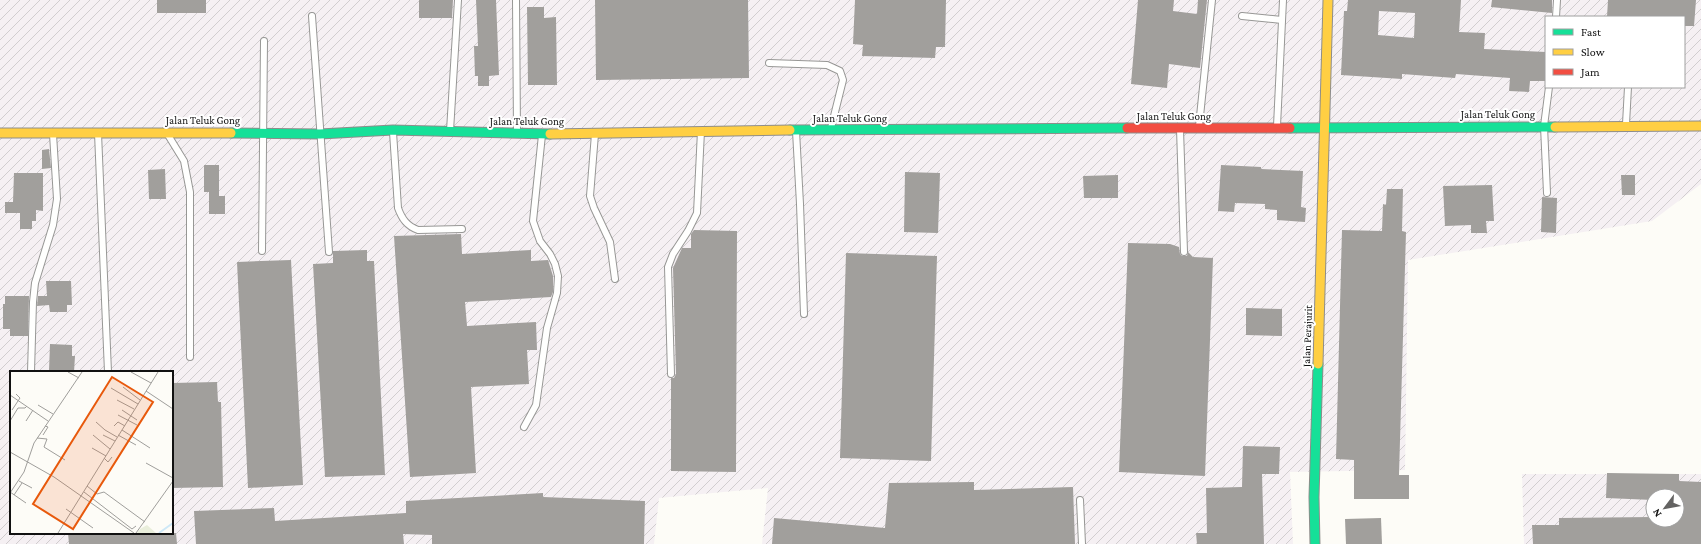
<svg xmlns="http://www.w3.org/2000/svg" width="1701" height="544" font-family="'Crimson Pro',serif">
  <style>
    .industrial { fill: url(#industrial-furrows); fill-rule: evenodd }
    .building { fill: #a19f9c; fill-rule: evenodd }
    .lines { fill: none; stroke-linecap: round; stroke-linejoin: round }
    .lane-casing { stroke: #979795; stroke-width: 8 }
    .fast-casing { stroke: #8e8d8b; stroke-width: 11 }
    .slow-casing { stroke: #8e8d8b; stroke-width: 11 }
    .jam-casing { stroke: #8e8d8b; stroke-width: 11 }
    .lane { stroke: #fffffe; stroke-width: 6 }
    .fast { stroke: #16e098; stroke-width: 9 }
    .slow { stroke: #ffcf43; stroke-width: 9 }
    .jam { stroke: #f24e42; stroke-width: 9 }
    .labels { text-anchor: middle; dominant-baseline: central; stroke-width: 4; stroke-linejoin: round; paint-order: stroke }
    .street-label { font-size: 11px; fill: #111; stroke: #fff }
    .inset-river { fill: none; stroke: #cde8f7; stroke-width: 2 }
    .inset-road { fill: none; stroke: #9f9e9b; stroke-width: 1 }
    .view { fill: #e8590c; fill-opacity: 0.15; stroke: #e8590c; stroke-width: 2 }
    .inset-edge { fill: none; stroke: #111; stroke-width: 2 }
  </style>
  <defs>
    <pattern id="industrial-furrows" width="10" height="10" patternUnits="userSpaceOnUse"><rect width="10" height="10" fill="#f5f0f3"/><path d="M-1 1l2-2M0 10L10 0M9 11l2-2" fill="none" stroke="#d1cdcf"/></pattern>
  </defs>
  <rect width="100%" height="100%" fill="#fdfcf7"/>
  <g class="industrial">
    <path d="M0 0H1701V184L1652 221 1408 260 1405 470 1290 472 1293 544H762L768 488 659 498 654 544H0ZM1546 17H1684V87H1546ZM11 372H172V533H11Z"/>
    <path d="M1522 474H1701V544H1524ZM1653 496H1677V520H1653Z"/>
  </g>
  <g class="building">
    <rect x="157" y="0" width="49" height="13"/>
    <polygon points="419,0 453,0 452,18 419,18"/>
    <polygon points="476,0 496,0 499,75 489,76 489,86 478,86 478,76 475,76 474,46 478,46"/>
    <polygon points="595,0 748,0 749,78 596,80"/>
    <polygon points="855,0 946,0 945,47 936,47 935,58 862,56 863,45 853,44"/>
    <polygon points="1138,0 1174,0 1173,11 1197,14 1198,0 1207,0 1200,68 1169,64 1167,88 1131,84"/>
    <path d="M1348 0H1461L1459 32 1485 33 1484 49 1546 52V81H1530L1529 92 1509 91 1510 78 1456 74 1455 78 1402 74V79L1341 75 1344 11H1347ZM1379 11 1415 13 1414 38 1378 35Z"/>
    <polygon points="1492,0 1552,0 1552,13 1491,7"/>
    <polygon points="1608,0 1696,0 1694,26 1684,26 1684,17 1607,17"/>
    <polygon points="527,7 544,7 544,18 556,17 557,85 528,85"/>
    <polygon points="49,149 51,168 42,169 42,150"/>
    <polygon points="204,165 219,165 219,196 225,196 225,214 209,214 209,192 204,192"/>
    <polygon points="1221,165 1261,167 1261,169 1303,171 1301,207 1306,208 1305,222 1277,220 1277,210 1265,209 1265,204 1235,203 1234,212 1218,211"/>
    <polygon points="165,169 166,199 149,199 148,170"/>
    <polygon points="905,172 940,173 938,233 904,232"/>
    <polygon points="14,173 43,173 43,211 36,210 36,221 32,221 32,229 20,229 20,213 5,213 5,202 13,202"/>
    <polygon points="1118,175 1118,198 1084,198 1083,176"/>
    <polygon points="1621,175 1635,175 1635,195 1622,195"/>
    <polygon points="1492,185 1494,221 1486,221 1487,233 1471,233 1471,225 1445,226 1443,186"/>
    <polygon points="1387,189 1403,189 1402,231 1406,232 1399,475 1409,475 1409,499 1354,499 1354,460 1336,459 1342,230 1382,231 1383,204 1386,205"/>
    <polygon points="1542,197 1557,198 1556,233 1541,232"/>
    <polygon points="694,230 737,231 736,472 671,471 671,378 674,378 676,374 673,268 682,248 691,248 691,234"/>
    <polygon points="461,234 462,254 531,250 531,261 548,260 553,276 553,292 551,297 465,302 467,326 536,322 537,350 527,350 529,384 471,387 476,473 410,477 394,236"/>
    <polygon points="1128,243 1170,244 1179,247 1180,254 1182,256 1187,256 1188,252 1193,257 1213,258 1205,476 1119,472"/>
    <polygon points="367,250 367,261 374,261 385,475 325,477 313,264 333,263 333,251"/>
    <polygon points="846,253 937,256 931,461 840,458"/>
    <polygon points="291,260 303,485 248,488 237,262"/>
    <polygon points="46,281 71,281 72,305 67,305 67,312 50,312 49,305 37,306 38,296 47,296"/>
    <polygon points="5,296 29,296 28,336 10,336 10,329 3,329 3,304 5,304"/>
    <polygon points="1246,308 1282,309 1282,336 1246,335"/>
    <polygon points="50,344 72,345 72,356 75,356 74,372 49,371"/>
    <polygon points="217,382 218,402 221,402 223,487 172,488 172,383"/>
    <polygon points="1243,446 1280,447 1279,474 1262,474 1264,544 1197,544 1196,533 1207,533 1206,488 1242,487"/>
    <polygon points="1607,473 1679,474 1679,481 1701,482 1701,544 1533,544 1532,525 1559,525 1559,518 1653,517 1653,520 1677,520 1677,496 1653,496 1653,500 1606,498"/>
    <polygon points="974,482 974,490 1073,487 1075,544 772,544 774,518 885,528 889,483"/>
    <polygon points="543,493 543,497 645,501 644,544 432,544 432,535 403,534 404,544 196,544 194,511 274,508 275,521 406,513 406,501"/>
    <polygon points="1381,518 1382,544 1346,544 1345,519"/>
    <polygon points="68,533 176,533 177,544 69,544"/>
  </g>
  <g class="lines">
    <g class="lane-casing">
      <g id="lane">
        <polyline points="516,0 517,132"/>
        <polyline points="312,16 329,252"/>
        <polyline points="1242,16 1282,20"/>
        <polyline points="1556,17 1557,0"/>
        <polyline points="769,63 827,65 840,71 843,80 831,128"/>
        <polyline points="1626,124 1628,87"/>
        <polyline points="1199,126 1212,0"/>
        <polyline points="1277,126 1283,0"/>
        <polyline points="1180,129 1184,252"/>
        <polyline points="450,131 458,0"/>
        <polyline points="796,131 800,204 804,314"/>
        <path d="M393 132 398 208C402 219 407 226 418 230L462 229"/>
        <polyline points="98,133 108,372"/>
        <polyline points="595,134 590,196 594,208 610,242 615,279"/>
        <polyline points="168,135 184,161 190,192 190,357"/>
        <polyline points="1547,193 1544,126 1549,87"/>
        <polyline points="262,251 264,41"/>
        <polyline points="31,372 33,302 35,283 53,225 57,199 53,134"/>
        <polyline points="671,374 668,267 673,254 688,231 697,213 701,131"/>
        <polyline points="524,427 536,405 547,328 557,293 558,276 555,264 550,254 540,241 533,221 542,135"/>
        <polyline points="1080,500 1082,544"/>
      </g>
    </g>
    <g class="fast-casing">
      <g id="fast">
        <polyline points="1290,128 1555,127"/>
        <polyline points="790,130 1127,128"/>
        <polyline points="231,133 320,134 393,130 550,134"/>
        <polyline points="1315,544 1314,497 1318,364"/>
      </g>
    </g>
    <g class="slow-casing">
      <g id="slow">
        <polyline points="1555,127 1701,126"/>
        <polyline points="0,133 231,133"/>
        <polyline points="550,134 790,130"/>
        <polyline points="1318,364 1328,0"/>
      </g>
    </g>
    <g class="jam-casing">
      <polyline id="jam" points="1127,128 1290,128"/>
    </g>
    <use href="#lane" class="lane"/>
    <use href="#fast" class="fast"/>
    <use href="#slow" class="slow"/>
    <use href="#jam" class="jam"/>
  </g>
  <g class="labels">
    <g class="street-label">
      <text x="1498" y="114">Jalan Teluk Gong</text>
      <text x="1174" y="116">Jalan Teluk Gong</text>
      <text x="850" y="118">Jalan Teluk Gong</text>
      <text x="203" y="120">Jalan Teluk Gong</text>
      <text x="527" y="121">Jalan Teluk Gong</text>
      <text transform="translate(1307 336) rotate(-88)">Jalan Perajurit</text>
    </g>
  </g>
  <g transform="translate(10 371)">
    <rect width="163" height="163" fill="#fdfcf7"/>
    <path d="M137 154 146 162H127L130 158Z" fill="#e9eedb"/>
    <path class="inset-river" d="M149 162 163 152"/>
    <path class="inset-road" d="M58 1 69 7M121 1 141 12M113 16 130 29M101 17 128 33M136 20 163 38M0 24 38 50M107 29 124 38M28 34 43 43M2 39 10 27 6 23M112 39 127 49M108 44 127 54M0 50 8 37H15L17 35M16 50 23 39M86 51 95 59 107 66M104 55 108 51 115 55M112 59 140 77M33 64 38 56 35 55M83 64 100 78M93 64 105 70M108 64 126 74M27 67 37 68 34 76 55 89M82 77 96 85M0 81 44 106 124 162M94 87 98 91 102 86M136 92 163 107M9 110 22 117M77 115 87 123 94 121 135 151M0 121 16 132M74 121 122 158 126 155M0 122 14 101 24 72 72 1M4 124 12 112M56 138 83 157M48 162 148 1M126 162 163 110"/>
    <path class="view" d="M102 6 143 31 63 158 23 133Z"/>
    <rect width="163" height="163" class="inset-edge"/>
  </g>
  <rect x="1545" y="16" width="140" height="72" fill="#ffffff" stroke="#a0a0a0"/>
  <rect x="1553" y="29" width="20" height="6" fill="#16e098" stroke="#a0a0a0"/>
  <text x="1581" y="36" font-size="12" fill="#111111">Fast</text>
  <rect x="1553" y="49" width="20" height="6" fill="#ffcf43" stroke="#a0a0a0"/>
  <text x="1581" y="56" font-size="12" fill="#111111">Slow</text>
  <rect x="1553" y="69" width="20" height="6" fill="#f24e42" stroke="#a0a0a0"/>
  <text x="1581" y="76" font-size="12" fill="#111111">Jam</text>
  <g transform="translate(1665 508) rotate(238)"><circle r="19" fill="#ffffff" stroke="#a0a0a0"/>
  <path d="M0-3L7 15L0 10L-7 15Z" fill="#646362"/>
  <text y="-6" font-size="11" font-weight="bold" text-anchor="middle" fill="#111111">N</text>
  </g>
</svg>
